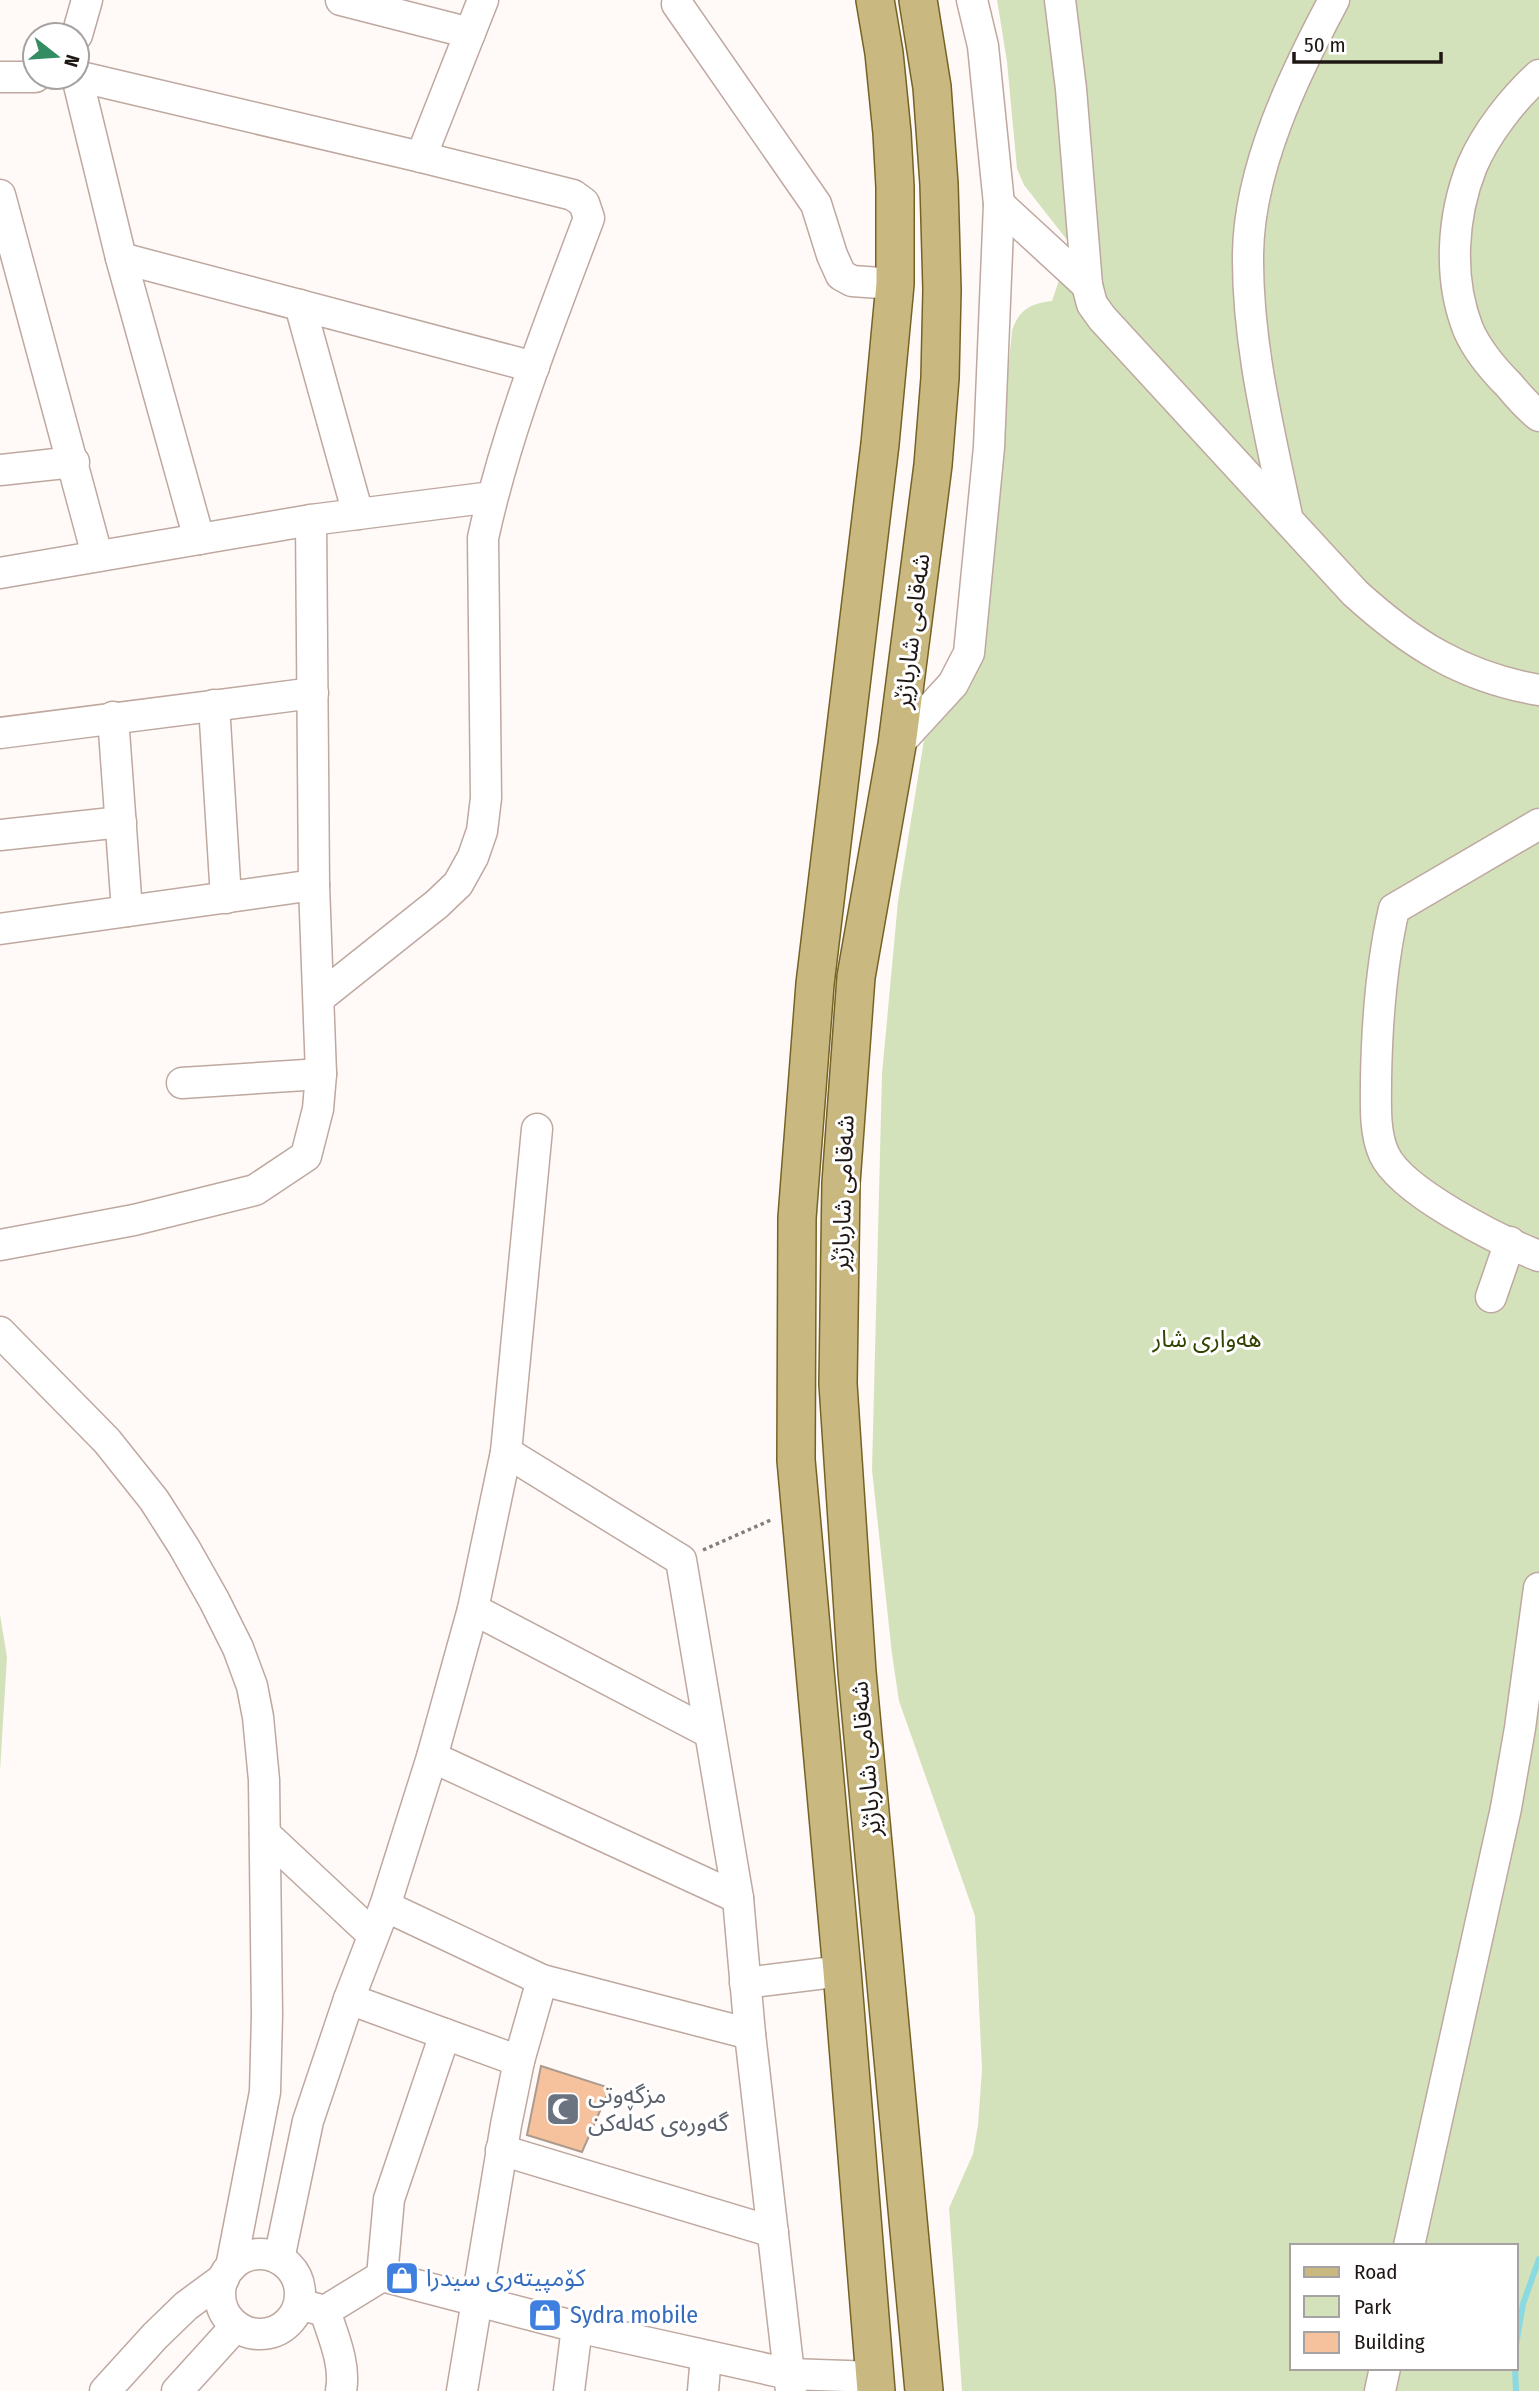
<svg xmlns="http://www.w3.org/2000/svg" width="1539" height="2391" font-family="'Fira Sans Condensed','Noto Sans Arabic',sans-serif">
  <style>
    .green { fill: #d4e2bc; fill-rule: evenodd }
    .lines { fill: none; stroke-linecap: round; stroke-linejoin: round }
    .stream { stroke: #8bd9e1; stroke-width: 6 }
    .building { fill: #f6c29d; stroke: #ac9a8e; stroke-width: 2 }
    .minor-casing { stroke: #bea8a0; stroke-width: 33 }
    .major-casing { stroke: #766224; stroke-width: 40 }
    .path { stroke: #847e7b; stroke-width: 3.5; stroke-dasharray: 3.5 3.5; stroke-linecap: butt }
    .minor { stroke: #fff; stroke-width: 30 }
    .major { stroke: #c9b980; stroke-width: 37 }
    .labels { text-anchor: middle; dominant-baseline: central; stroke-width: 6; stroke-linejoin: round; paint-order: stroke }
    .street-label { font-size: 24px; fill: #1f1714; stroke: #fff }
    .park-label { font-size: 24px; fill: #314201; stroke: #fff }
    .worship-label { font-size: 24px; fill: #5b616d; stroke: #fff; text-anchor: start }
    .shop-label { font-size: 24px; fill: #366cbe; stroke: #fff; text-anchor: start }
  </style>
  <rect width="100%" height="100%" fill="#fffaf8"/>
  <g class="green">
    <path d="M997 0H1539V2391H962L949 2208 973 2154 978 2125 982 2070 975 1916 899 1701 892 1654 872 1470 882 1074 898 901 924 740 963 697 975 674 979 661 1012 331C1018 310 1031 303 1052 301L1071 245 1024 185 1017 169 1007 62ZM1292 2246H1516V2368H1292Z"/>
    <polygon points="0,1615 7,1657 0,1771"/>
  </g>
  <g class="lines">
    <g class="stream">
      <polyline points="1516,2345 1523,2304 1539,2259"/>
      <polyline points="1515,2368 1516,2391"/>
    </g>
  </g>
  <polygon class="building" points="541,2066 610,2088 582,2152 527,2135"/>
  <g class="lines">
    <g class="minor-casing">
      <g id="minor">
        <polyline points="341,0 470,33"/>
        <path d="M1060 0 1071 89 1087 285 1092 304 1102 318 1355 593C1411 644 1463 677 1539 690"/>
        <polyline points="677,4 816,204 832,255 841,275 852,281 895,284"/>
        <polyline points="77,35 87,0"/>
        <path d="M1539 75C1513 99 1486 133 1472 166 1452 216 1448 278 1468 329 1477 350 1493 369 1509 385 1518 396 1528 407 1539 416"/>
        <path d="M77 76 421 157 573 195 584 203 589 218C550 323 507 428 483 538L486 798 482 831 473 857 458 884 437 904 319 998"/>
        <polyline points="0,77 35,77"/>
        <polyline points="77,77 121,258 199,539"/>
        <polyline points="421,157 483,0"/>
        <polyline points="0,195 97,555"/>
        <polyline points="999,204 1087,285"/>
        <polyline points="121,258 534,367"/>
        <polyline points="300,305 358,514"/>
        <polyline points="0,470 74,462"/>
        <path d="M1287 516C1269 430 1247 343 1248 254 1249 168 1294 75 1334 0"/>
        <polyline points="0,573 311,520 492,497"/>
        <polyline points="214,705 226,898"/>
        <polyline points="113,717 127,911"/>
        <polyline points="0,733 313,693"/>
        <polyline points="897,745 953,684 969,653 989,447 999,204 983,46 972,0"/>
        <path d="M1539 824 1394 909C1381 965 1377 1021 1376 1079 1376 1103 1374 1132 1384 1154 1401 1192 1500 1241 1539 1256"/>
        <polyline points="0,835 121,822"/>
        <polyline points="0,929 314,885"/>
        <polyline points="182,1083 321,1074"/>
        <polyline points="0,1245 134,1220 255,1190 306,1156 318,1109 321,1074 314,885 311,520"/>
        <polyline points="1491,1297 1510,1242"/>
        <polyline points="0,1332 107,1441 154,1500 184,1547 214,1600 238,1648 252,1686 258,1717 264,1780 267,2015 265,2092 231,2267"/>
        <polyline points="506,1452 681,1560 738,1898 750,2034 791,2391"/>
        <polyline points="473,1609 708,1732"/>
        <polyline points="432,1757 738,1898"/>
        <polyline points="265,1834 373,1935"/>
        <polyline points="385,1906 542,1980 750,2034"/>
        <polyline points="745,1983 842,1971"/>
        <polyline points="349,1999 519,2061"/>
        <polyline points="501,2150 773,2232"/>
        <polyline points="1409,2246 1506,1808 1520,1728 1539,1588"/>
        <circle cx="260" cy="2294" r="40"/>
        <polyline points="279,2259 308,2121 349,1999 385,1906 432,1757 473,1609 506,1452 537,1129"/>
        <polyline points="382,2276 389,2199 445,2034"/>
        <path d="M306 2306 325 2311C333 2336 346 2364 341 2391"/>
        <polyline points="325,2311 382,2276 577,2327 789,2374 875,2377"/>
        <polyline points="105,2391 155,2336 186,2306 224,2278"/>
        <polyline points="177,2391 236,2326"/>
        <polyline points="462,2391 506,2125 519,2061 542,1980"/>
        <polyline points="569,2391 577,2327"/>
        <polyline points="703,2391 706,2356"/>
        <polyline points="1380,2391 1385,2368"/>
      </g>
    </g>
    <g class="major-casing">
      <g id="major">
        <polyline points="875,0 884,53 892,133 895,187 895,284 880,444 815,984 797,1218 796,1460 842,1971 876,2391"/>
        <polyline points="918,0 932,87 939,184 942,290 940,378 933,465 897,745 856,977 841,1183 838,1384 857,1672 924,2391"/>
      </g>
    </g>
    <polyline class="path" points="703,1550 773,1519"/>
    <use href="#minor" class="minor"/>
    <use href="#major" class="major"/>
  </g>
  <defs>
    <g id="mosque-square" transform="scale(1.75)"><rect x="-9" y="-9" width="18" height="18" rx="4" fill="#6b7280" stroke="#fff"/><path d="M3.5-4.9A6 6 0 1 0 3.5 4.9A5 5 0 1 1 3.5-4.9Z" fill="#fff"/></g>
    <g id="shop-square" transform="scale(1.75)"><rect x="-9" y="-9" width="18" height="18" rx="4" fill="#3f7fe0" stroke="#fff"/><path d="M-5-2.5h2.3a2.7 3.5 0 0 1 5.4 0H5L5.5 6h-11ZM-1.5-2.5h3a1.5 2.3 0 0 0-3 0Z" fill="#fff"/></g>
  </defs>
  <g fill-rule="evenodd">
    <use href="#mosque-square" x="563" y="2109"/>
    <use href="#shop-square" x="402" y="2278"/>
    <use href="#shop-square" x="545" y="2315"/>
  </g>
  <g class="labels">
    <g class="street-label">
      <text transform="translate(912 631) rotate(-83)">شەقامی شارباژێر</text>
      <text transform="translate(843 1193) rotate(-88)">شەقامی شارباژێر</text>
      <text transform="translate(866 1759) rotate(-95)">شەقامی شارباژێر</text>
    </g>
    <g class="park-label">
      <text x="1207" y="1339">هەواری شار</text>
    </g>
    <g class="worship-label">
      <text x="588" y="2095">مزگەوتی<tspan x="588" dy="28">گەورەی کەڵەکن</tspan></text>
    </g>
    <g class="shop-label">
      <text x="426" y="2278">کۆمپیتەری سیدرا</text>
      <text x="570" y="2315">Sydra mobile</text>
    </g>
  </g>
  <rect x="1290" y="2244" width="228" height="126" fill="#ffffff" stroke="#a5a2a1" stroke-width="2"/>
  <rect x="1304" y="2267" width="35" height="10" fill="#c9b980" stroke="#a5a2a1" stroke-width="2"/>
  <text x="1354" y="2279" font-size="21" fill="#1f1714">Road</text>
  <rect x="1304" y="2296" width="35" height="21" fill="#d4e2bc" stroke="#a5a2a1" stroke-width="2"/>
  <text x="1354" y="2314" font-size="21" fill="#1f1714">Park</text>
  <rect x="1304" y="2332" width="35" height="21" fill="#f6c29d" stroke="#a5a2a1" stroke-width="2"/>
  <text x="1354" y="2349" font-size="21" fill="#1f1714">Building</text>
  <g transform="translate(56 56) rotate(107)"><circle r="33" fill="#ffffff" stroke="#a5a2a1" stroke-width="2"/>
  <path d="M0-5L12 26L0 18L-12 26Z" fill="#338c62"/>
  <text y="-10" font-size="19" font-weight="bold" text-anchor="middle" fill="#1f1714">N</text>
  </g>
  <path d="M1294 52v10h147v-10" fill="none" stroke="#1f1714" stroke-width="3.5"/>
  <text x="1304" y="52" font-size="21" fill="#1f1714" stroke="#ffffff" stroke-width="5" paint-order="stroke">50 m</text>
</svg>
